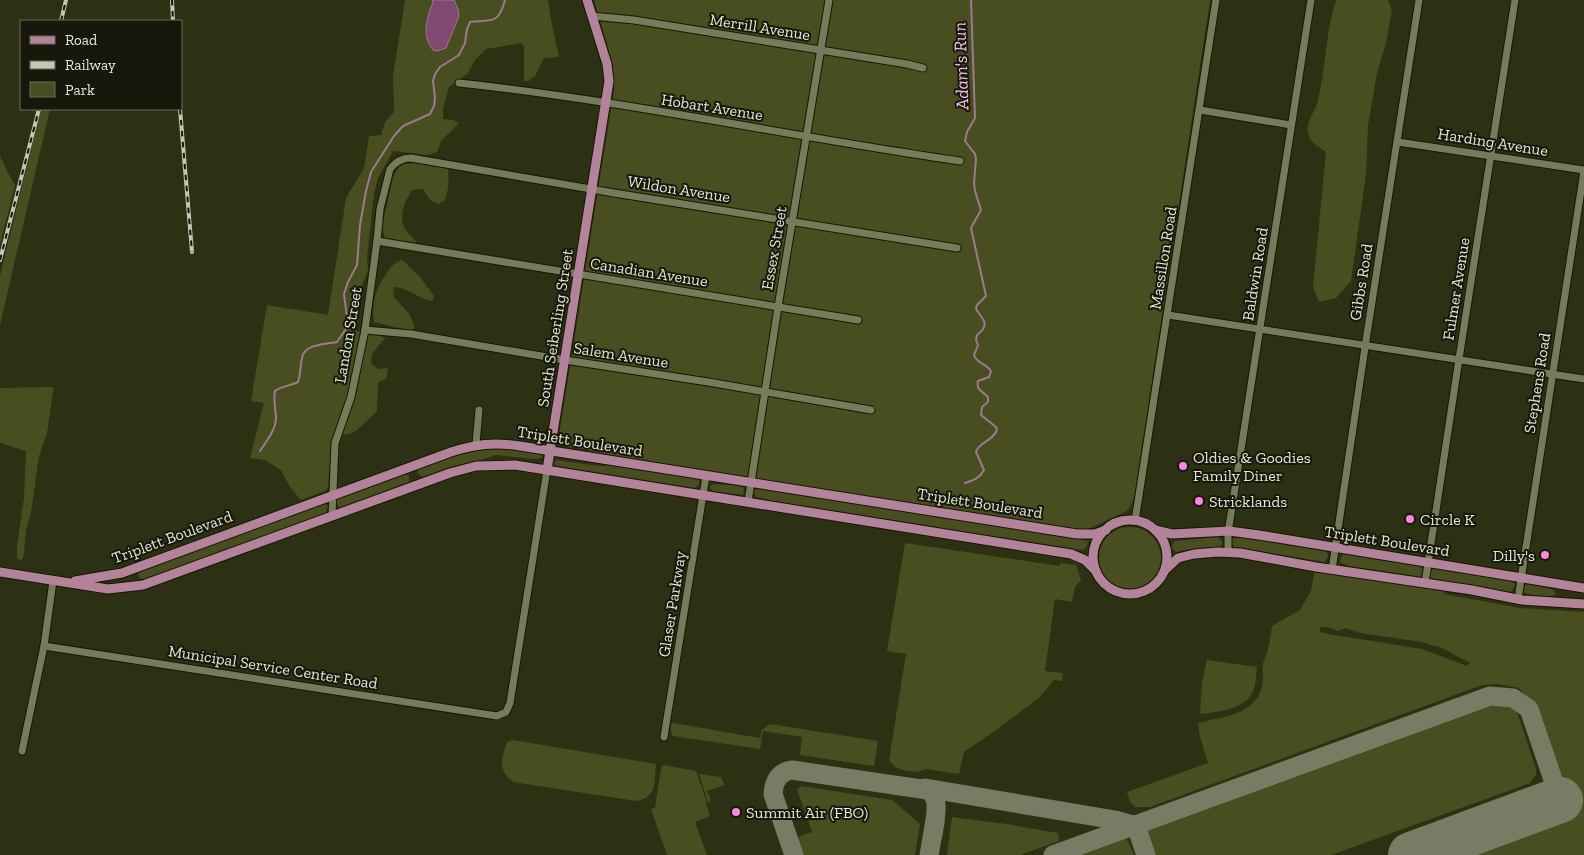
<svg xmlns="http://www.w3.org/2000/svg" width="1584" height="855" font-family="'Zilla Slab',serif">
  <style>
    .green { fill: #494e20; fill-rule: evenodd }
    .water { fill: #7f4971; stroke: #9d798f }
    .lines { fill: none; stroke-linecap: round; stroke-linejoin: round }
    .stream { stroke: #9d798f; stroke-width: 2 }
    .taxiway { stroke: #787c64; stroke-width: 19 }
    .runway { stroke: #787c64; stroke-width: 46 }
    .minor-casing { stroke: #161800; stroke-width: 9 }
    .major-casing { stroke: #161800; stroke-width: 11 }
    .minor { stroke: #767b5b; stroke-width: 7 }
    .major { stroke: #b3839b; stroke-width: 9 }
    .rail-casing { stroke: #c3c7b3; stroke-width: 4 }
    .rail { stroke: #16180b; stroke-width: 2; stroke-dasharray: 5.5; stroke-linecap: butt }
    .poi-dot { fill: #fe85e0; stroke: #16180b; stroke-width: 2 }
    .labels { text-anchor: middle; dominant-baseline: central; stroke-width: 4; stroke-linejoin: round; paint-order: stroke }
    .street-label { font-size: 16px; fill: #e4e8d6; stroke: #16180b }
    .poi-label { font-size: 16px; fill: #e4e8d6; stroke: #16180b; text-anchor: start }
    .water-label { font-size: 18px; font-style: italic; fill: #ffbbeb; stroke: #16180b }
  </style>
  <rect width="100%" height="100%" fill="#2d3114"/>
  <g class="green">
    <polygon points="405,0 548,0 551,20 559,57 544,58 535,76 528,81 524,81 524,47 521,43 486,49 475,60 468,73 449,87 443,109 443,119 453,120 459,123 441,141 437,152 428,155 393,151 378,178 374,193 367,258 368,270 362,286 352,330 378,335 385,338 372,354 371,364 379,369 388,368 386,379 378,382 377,411 357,430 350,434 333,435 328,488 325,491 301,500 290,487 281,470 265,460 250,458 264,403 251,401 267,305 328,315 346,198 364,168 369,136 381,135 385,122 394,112 393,76"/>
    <polygon points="594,0 1210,0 1135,492 1133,501 1127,511 1090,528 1082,530 608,456 584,449 568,447 558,442 614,90 613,65"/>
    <path d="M1336 0H1388L1392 10 1386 43 1377 73 1368 125 1366 174 1351 281 1336 298 1319 302 1313 287 1326 152C1319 147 1310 143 1308 133 1306 122 1314 113 1317 104 1326 70 1325 34 1336 0Z"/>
    <polygon points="41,109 50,109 0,325 0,276"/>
    <polygon points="0,156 7,171 15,185 0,244"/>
    <path d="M416 163 445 167 448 169C449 179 449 192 444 201L438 204 430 200 423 189 412 190C405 201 398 215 405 229 408 233 413 237 416 242L415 245 393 242 385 238 382 227 393 177 399 167 405 164Z"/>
    <path d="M402 260 420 277 434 296 432 301C418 299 408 287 394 287L393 296 409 314 414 324V328L412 331 374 322C372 303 375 288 387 273 391 267 394 262 402 260Z"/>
    <polygon points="53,387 53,391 47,433 39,456 31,513 26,529 24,553 22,560 17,559 17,546 24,498 26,451 0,443 0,388"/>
    <polygon points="491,447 540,454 542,455 542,458 534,459 496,455 481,460 454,466 423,477 417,473 419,467 458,453"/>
    <polygon points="556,460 600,466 616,465 696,478 699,479 699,485 694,488 557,466 554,464"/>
    <polygon points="405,473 409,476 409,481 407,483 342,507 339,507 335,503 336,498"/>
    <path d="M713 484C721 485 735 484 742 486L744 489 743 495 712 491 710 487Z"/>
    <polygon points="758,488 1079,539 1088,541 1086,548 1083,550 1075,549 774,501 756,497 753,491"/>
    <polygon points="321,503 325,504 328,506 326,513 168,571 143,579 139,578 138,575 140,570"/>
    <circle cx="1130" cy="558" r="31"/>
    <polygon points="1218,537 1222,541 1222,545 1217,548 1185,550 1176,552 1171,547 1175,541"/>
    <polygon points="1233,538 1245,538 1323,551 1327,552 1328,556 1325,562 1234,547 1231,542"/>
    <polygon points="905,543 1060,566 1060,563 1076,565 1081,580 1075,587 1072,602 1055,599 1045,671 1063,673 1062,681 1054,680 1039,698 996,730 964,752 959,774 926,769 917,772 902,770 895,767 889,760 906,654 887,651"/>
    <polygon points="1343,554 1418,566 1423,569 1423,574 1420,577 1415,576 1349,566 1342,563 1340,561"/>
    <polygon points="1434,569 1510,581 1514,583 1515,586 1511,592 1435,579 1430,578 1430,571"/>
    <path d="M1315 570 1445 590 1444 594 1520 608 1584 612V855H1473L1577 817 1533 706 1519 688 1498 684 1482 685 1150 807H1135L1130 802 1127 792 1208 763 1200 737 1198 723C1222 717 1255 715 1262 687 1264 679 1262 671 1263 664 1264 659 1267 654 1268 649 1270 641 1271 633 1272 626L1300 610 1311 591ZM1320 627H1328L1338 631 1345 628 1361 633 1421 642 1442 648 1470 663 1467 666 1422 649 1328 634 1320 632Z"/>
    <path d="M1529 584 1554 590 1556 595C1547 597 1532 596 1523 592V588L1525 585Z"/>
    <path d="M1207 660 1257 667C1256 675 1256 684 1253 691 1246 710 1216 712 1200 714L1202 683Z"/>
    <path d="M1491 700C1504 699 1512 703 1518 715L1536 769V774L1530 783 1331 855H1150L1144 833 1149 826 1155 823Z"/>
    <polygon points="673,723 760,738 762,730 770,724 878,741 874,766 800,755 802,737 763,731 760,749 673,736 671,732 671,725"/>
    <path d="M513 740 656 764C654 782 657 798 636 801L513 782C498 771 501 758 507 742Z"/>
    <polygon points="663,765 696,771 707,803 706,804 710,816 695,822 707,855 667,855 651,809 655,808 661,769"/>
    <polygon points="699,774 721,777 724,785 707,791 711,801 708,802"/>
    <polygon points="801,786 892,800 920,824 915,855 800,855 796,841 800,836 812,832 797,789"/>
    <polygon points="952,817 1006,824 1058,833 1059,841 1020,855 947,855"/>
    <polygon points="1117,836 1127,839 1134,855 1062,855"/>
  </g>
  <path class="water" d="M432 0H454L458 9 459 16 446 48 437 51 433 50C421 35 427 18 433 2Z"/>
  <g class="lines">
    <g class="stream">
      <path d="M260 451C266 442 275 431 276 419 276 410 273 401 275 391 282 386 290 386 298 382 301 373 300 367 302 358 304 344 326 344 337 342L348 326 344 294 348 282 357 265 360 225 366 191 371 172 394 136 403 126 430 114 434 106 435 98 433 81 435 74 440 67 459 55 465 43 467 29 470 22C492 20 499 24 505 0"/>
      <path d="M965 483C974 480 980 478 984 470L976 452C979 442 992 442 997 430L996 427 981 415 982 407 988 402V397C982 391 976 390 978 381L989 377 991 371C986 363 977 364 974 355L978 345 976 340 977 335C991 324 983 320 976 309L977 305 986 296 971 228 981 210 975 191 974 183 976 159 975 154 965 141 967 132 975 118 971 0"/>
    </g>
    <g class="taxiway">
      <polyline points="925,788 1115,820 1136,826 1146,855"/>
      <path d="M794 855 773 794C774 781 779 772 792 770L928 790C942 799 934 820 933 834"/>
      <polyline points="929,855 935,822"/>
      <polyline points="1053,855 1490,696 1513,698 1529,709 1560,800"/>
    </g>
    <polyline class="runway" points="1411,855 1560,800"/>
    <g class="minor-casing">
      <g id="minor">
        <polyline points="592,16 634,20 907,64 923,68"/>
        <path d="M459 83C627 101 793 137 960 161"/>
        <polyline points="1200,110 1291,125"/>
        <polyline points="1398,142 1584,170"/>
        <polyline points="377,241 858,320"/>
        <polyline points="1168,315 1584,379"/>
        <polyline points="365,330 411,334 565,360 708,382 871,410"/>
        <polyline points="476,444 479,410"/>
        <polyline points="748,502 778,307 829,0"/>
        <path d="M332 516 335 443 351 397 365 330 377 241 380 209 390 169C396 161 402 158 411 158L614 193 957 248"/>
        <polyline points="1135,521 1216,0"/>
        <polyline points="1228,553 1228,533 1311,0"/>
        <polyline points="1332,570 1367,334 1419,0"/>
        <polyline points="1425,583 1459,359 1515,0"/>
        <polyline points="1518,599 1584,171"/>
        <polyline points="44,646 497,716 506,712 510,703 547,470"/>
        <polyline points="664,737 706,476"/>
        <polyline points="22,751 44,646 53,581"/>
      </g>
    </g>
    <g class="major-casing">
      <g id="major">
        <polyline points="547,470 609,81 607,64 587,0"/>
        <circle cx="1130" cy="557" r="37"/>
        <polyline points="1155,530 1172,534 1229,531 1259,535 1584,588"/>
        <polyline points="1165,570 1178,558 1194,554 1218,552 1240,553 1316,567 1472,590 1522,600 1584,604"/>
        <polyline points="0,572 108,589 143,585 450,473 476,466 515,465 1071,554 1085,560 1096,571"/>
        <path d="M75 581 122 573 451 452C476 444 494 442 520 446L1077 534H1095L1106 530"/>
      </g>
    </g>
    <use href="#minor" class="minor"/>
    <use href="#major" class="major"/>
    <g class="rail-casing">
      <g id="rail">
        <polyline points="172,0 173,21"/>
        <polyline points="61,21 66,0"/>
        <polyline points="180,109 192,252"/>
        <polyline points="0,260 39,109"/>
      </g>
    </g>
    <use href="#rail" class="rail"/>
  </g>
  <g class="poi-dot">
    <circle cx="1183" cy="466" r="5"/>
    <circle cx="1199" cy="501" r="5"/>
    <circle cx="1410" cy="519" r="5"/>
    <circle cx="1545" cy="555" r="5"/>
    <circle cx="736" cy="812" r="5"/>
  </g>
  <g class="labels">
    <g class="street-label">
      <text transform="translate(760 27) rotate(9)">Merrill Avenue</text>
      <text transform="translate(712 107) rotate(9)">Hobart Avenue</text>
      <text transform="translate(1493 142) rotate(9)">Harding Avenue</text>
      <text transform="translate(679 189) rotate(9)">Wildon Avenue</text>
      <text transform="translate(774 248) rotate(-80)">Essex Street</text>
      <text transform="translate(1163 258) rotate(-81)">Massillon Road</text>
      <text transform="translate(649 272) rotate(9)">Canadian Avenue</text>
      <text transform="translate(1255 274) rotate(-81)">Baldwin Road</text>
      <text transform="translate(1361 282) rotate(-81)">Gibbs Road</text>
      <text transform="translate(1456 289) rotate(-81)">Fulmer Avenue</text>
      <text transform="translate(555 328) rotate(-81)">South Seiberling Street</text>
      <text transform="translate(348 335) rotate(-80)">Landon Street</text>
      <text transform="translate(621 355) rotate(9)">Salem Avenue</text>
      <text transform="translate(1537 383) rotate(-81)">Stephens Road</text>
      <text transform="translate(580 441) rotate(9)">Triplett Boulevard</text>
      <text transform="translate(980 503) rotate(9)">Triplett Boulevard</text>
      <text transform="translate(172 537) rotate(-20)">Triplett Boulevard</text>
      <text transform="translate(1387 541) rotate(9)">Triplett Boulevard</text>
      <text transform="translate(672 604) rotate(-81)">Glaser Parkway</text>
      <text transform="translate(273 667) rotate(9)">Municipal Service Center Road</text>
    </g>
    <g class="poi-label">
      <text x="1193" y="457">Oldies &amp; Goodies<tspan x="1193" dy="18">Family Diner</tspan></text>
      <text x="1209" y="501">Stricklands</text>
      <text x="1420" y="519">Circle K</text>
      <text x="1535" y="555" text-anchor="end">Dilly's</text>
      <text x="746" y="812">Summit Air (FBO)</text>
    </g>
    <g class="water-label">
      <text transform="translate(961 66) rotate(-92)">Adam's Run</text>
    </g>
  </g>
  <rect x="20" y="20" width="162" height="90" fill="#16180b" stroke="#686b5c"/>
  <rect x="30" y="36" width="25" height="8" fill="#b3839b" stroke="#686b5c"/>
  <text x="65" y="45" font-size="15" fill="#e4e8d6">Road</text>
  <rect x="30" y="61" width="25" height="8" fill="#c3c7b3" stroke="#686b5c"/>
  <text x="65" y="70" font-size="15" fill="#e4e8d6">Railway</text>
  <rect x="30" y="82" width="25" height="15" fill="#494e20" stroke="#686b5c"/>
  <text x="65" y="95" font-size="15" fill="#e4e8d6">Park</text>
</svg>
